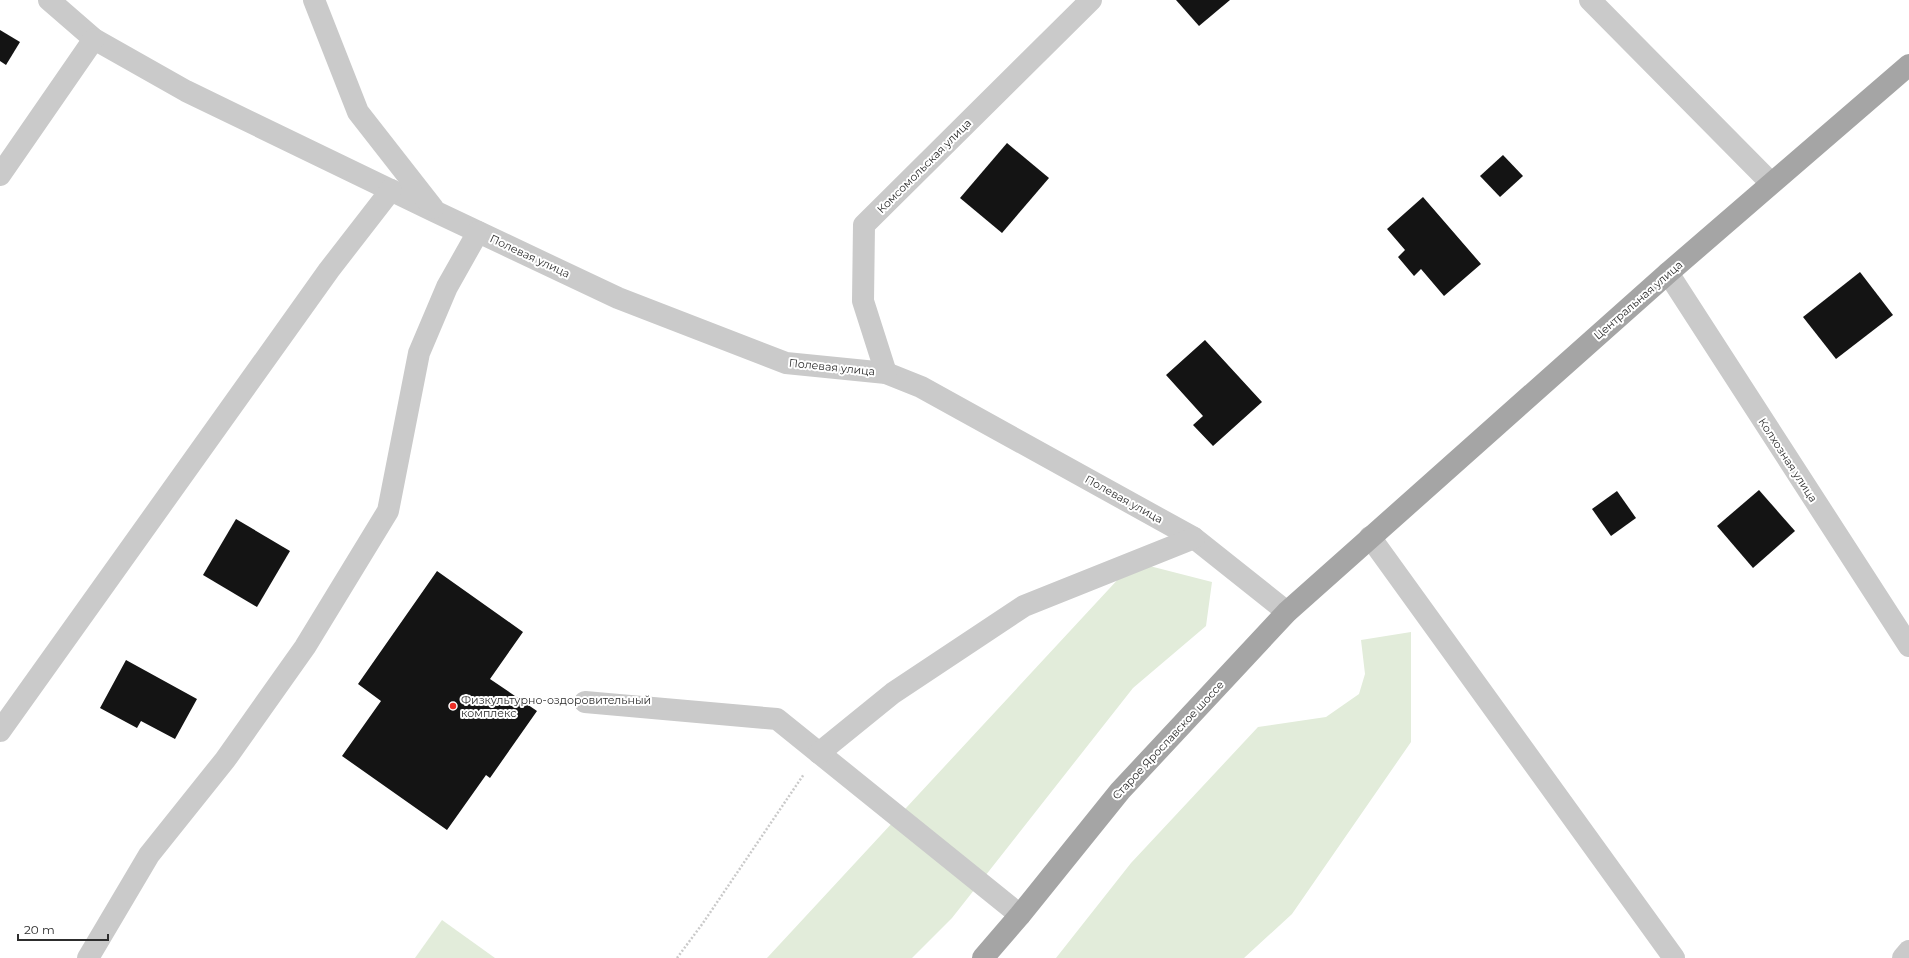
<svg xmlns="http://www.w3.org/2000/svg" width="1909" height="958" font-family="Montserrat,sans-serif">
  <style>
    .green { fill: #e2ecda }
    .building { fill: #141414 }
    .lines { fill: none; stroke-linecap: round; stroke-linejoin: round }
    .path { stroke: #cacaca; stroke-width: 2.5; stroke-dasharray: 2 2; stroke-linecap: butt }
    .minor { stroke: #cacaca; stroke-width: 22 }
    .major { stroke: #a5a5a5; stroke-width: 22 }
    .poi-dot { fill: #ed2f27; stroke: #fff; stroke-width: 1.5 }
    .labels { text-anchor: middle; dominant-baseline: central; stroke-width: 4; stroke-linejoin: round; paint-order: stroke }
    .street-label { font-size: 11px; fill: #2d2d2d; stroke: #fff }
    .poi-label { font-size: 11px; fill: #2d2d2d; stroke: #fff; text-anchor: start }
  </style>
  <rect width="100%" height="100%" fill="#fff"/>
  <g class="green">
    <polygon points="1134,562 1212,582 1206,626 1133,688 952,918 912,958 767,958"/>
    <polygon points="1411,632 1411,742 1292,914 1244,958 1056,958 1131,863 1258,727 1326,717 1359,694 1365,674 1361,640"/>
    <polygon points="442,920 495,958 415,958"/>
  </g>
  <g class="building">
    <polygon points="1176,0 1230,0 1199,26"/>
    <polygon points="0,30 20,42 6,65 0,61"/>
    <polygon points="1007,143 1049,178 1002,233 960,198"/>
    <polygon points="1503,155 1523,176 1500,197 1480,176"/>
    <polygon points="1423,197 1481,264 1444,296 1421,269 1414,276 1398,257 1405,250 1387,229"/>
    <polygon points="1860,272 1893,315 1836,359 1803,317"/>
    <polygon points="1205,340 1262,402 1213,446 1193,425 1203,416 1166,375"/>
    <polygon points="1759,490 1795,531 1753,568 1717,526"/>
    <polygon points="1617,491 1636,518 1611,536 1592,509"/>
    <polygon points="236,519 290,551 257,607 203,575"/>
    <polygon points="437,571 523,632 490,679 537,711 490,778 486,775 447,830 342,756 381,701 358,684"/>
    <polygon points="126,660 197,699 175,739 141,721 137,728 100,708"/>
  </g>
  <g class="lines">
    <polyline class="path" points="677,958 703,923 804,774"/>
    <g class="minor">
      <polyline points="49,0 94,39 186,91 436,212 618,298 786,363 886,373 921,387 1194,538 1287,612"/>
      <polyline points="314,0 358,112 433,208"/>
      <polyline points="1590,0 1771,183"/>
      <polyline points="0,175 94,39"/>
      <polyline points="1668,273 1909,646"/>
      <polyline points="886,373 863,301 864,225 1091,0"/>
      <polyline points="1370,537 1674,958"/>
      <polyline points="585,702 777,719 1020,915"/>
      <polyline points="0,731 329,270 391,190"/>
      <polyline points="819,753 893,693 1024,606 1194,538"/>
      <polyline points="88,958 149,855 225,760 305,647 388,511 419,353 447,287 478,232"/>
      <polyline points="1903,958 1909,951"/>
    </g>
    <polyline class="major" points="983,958 1020,915 1120,791 1287,612 1668,273 1909,65"/>
  </g>
  <circle class="poi-dot" cx="453" cy="706" r="4"/>
  <g class="labels">
    <g class="street-label">
      <text transform="translate(924 166) rotate(-45)">Комсомольская улица</text>
      <text transform="translate(530 256) rotate(25)">Полевая улица</text>
      <text transform="translate(1638 300) rotate(-41)">Центральная улица</text>
      <text transform="translate(832 367) rotate(6)">Полевая улица</text>
      <text transform="translate(1788 460) rotate(57)">Колхозная улица</text>
      <text transform="translate(1124 499) rotate(29)">Полевая улица</text>
      <text transform="translate(1168 740) rotate(-47)">Старое Ярославское шоссе</text>
    </g>
    <g class="poi-label">
      <text x="461" y="700">Физкультурно-оздоровительный<tspan x="461" dy="13">комплекс</tspan></text>
    </g>
  </g>
  <path d="M18 934v6h90v-6" fill="none" stroke="#2d2d2d" stroke-width="2"/>
  <text x="24" y="934" font-size="12" fill="#2d2d2d" stroke="#ffffff" stroke-width="3" paint-order="stroke">20 m</text>
</svg>
